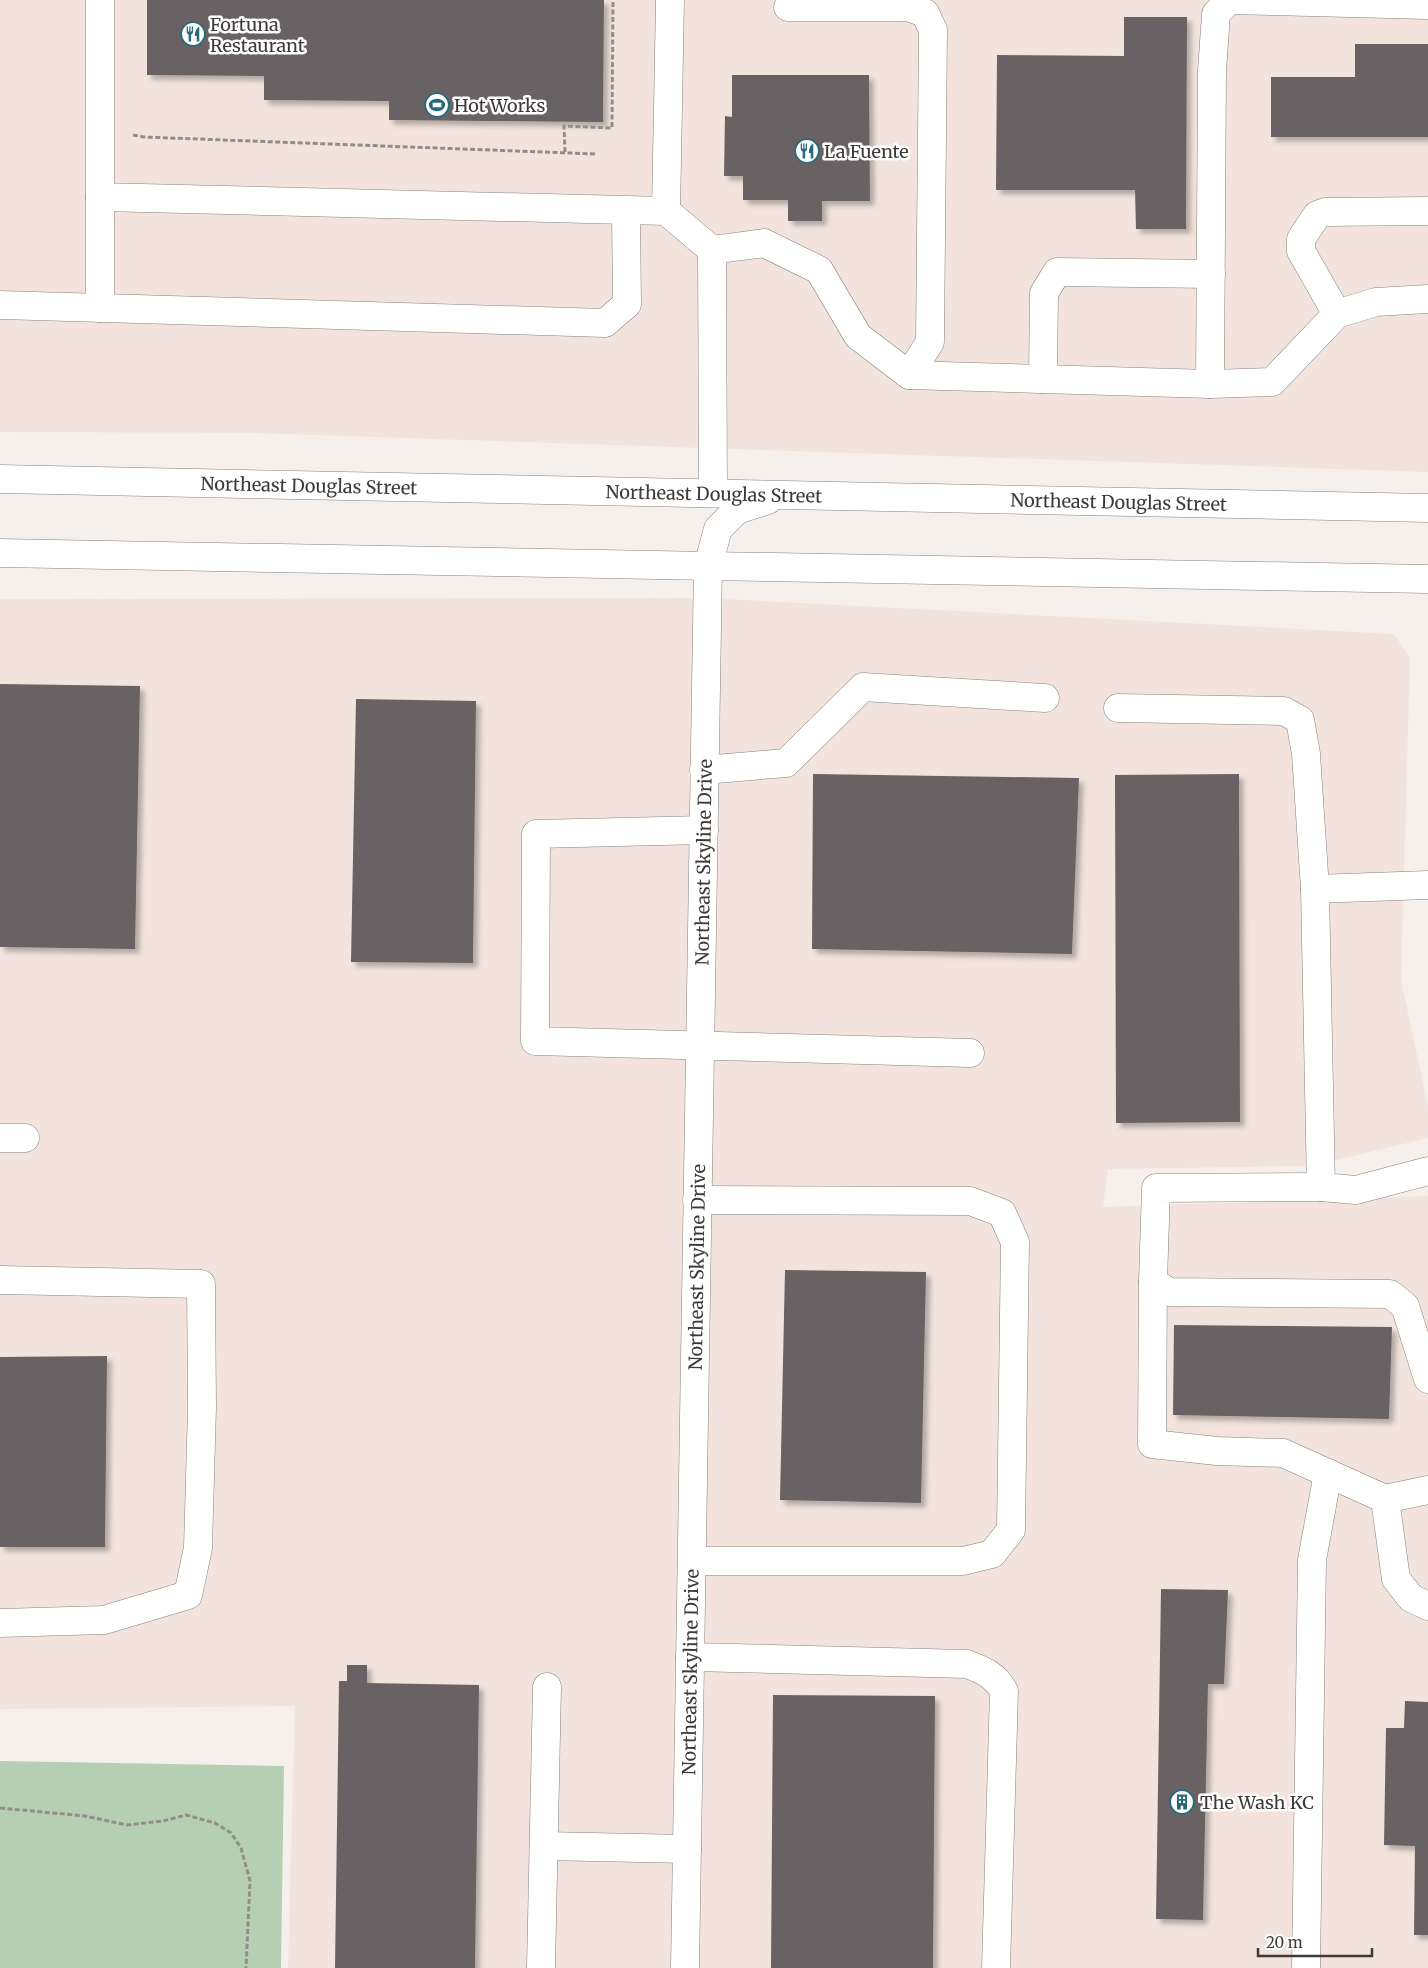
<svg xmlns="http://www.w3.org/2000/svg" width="1428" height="1968" font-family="Merriweather,serif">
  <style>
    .built { fill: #f2e4dc }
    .green { fill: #b5cfb3 }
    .building { fill: #696265; filter: url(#shadow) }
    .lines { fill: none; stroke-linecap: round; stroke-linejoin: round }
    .minor-casing { stroke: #87817e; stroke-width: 29 }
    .major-casing { stroke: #87817e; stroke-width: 29 }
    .path { stroke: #928e8b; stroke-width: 3; stroke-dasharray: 5 2.5; stroke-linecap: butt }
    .minor { stroke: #fff; stroke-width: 28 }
    .major { stroke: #fff; stroke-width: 28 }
    .labels { text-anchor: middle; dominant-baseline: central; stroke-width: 5; stroke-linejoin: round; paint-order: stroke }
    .poi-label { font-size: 18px; fill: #3d3a39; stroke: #fefefe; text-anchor: start }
    .street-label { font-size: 18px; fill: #3d3a39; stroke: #fefefe }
  </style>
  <defs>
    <filter id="shadow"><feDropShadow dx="4.5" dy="4.5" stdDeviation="2.5" flood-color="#0004"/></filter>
  </defs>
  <rect width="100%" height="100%" fill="#f6f0ec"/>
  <g class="built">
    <polygon points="0,0 1428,0 1428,472 252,433 0,432"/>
    <polygon points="707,598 1394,634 1410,658 1401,980 1428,1106 1428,1138 1311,1166 1108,1169 1103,1207 1428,1196 1428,1968 288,1968 295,1706 0,1709 0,599"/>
  </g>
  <polygon class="green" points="0,1761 284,1766 281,1968 0,1968"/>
  <g class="building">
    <polygon points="147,0 604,0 603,122 389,120 389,101 264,100 264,76 147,75"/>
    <polygon points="1124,17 1187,17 1186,229 1136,229 1135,190 996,190 997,55 1124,56"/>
    <polygon points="1355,44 1428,44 1428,137 1271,137 1271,77 1355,77"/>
    <polygon points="732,75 869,75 870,201 822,201 822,221 788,221 788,200 743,200 743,176 724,176 725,116 732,117"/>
    <polygon points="0,684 140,686 135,949 0,947"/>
    <polygon points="356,699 476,701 473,963 351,962"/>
    <polygon points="813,774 1079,778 1072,954 812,949"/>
    <polygon points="1239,774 1240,1122 1116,1123 1115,775"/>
    <polygon points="785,1270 926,1272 921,1503 780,1500"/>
    <polygon points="1174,1325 1392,1327 1389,1419 1173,1415"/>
    <polygon points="107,1356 105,1547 0,1547 0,1357"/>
    <polygon points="1161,1589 1228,1590 1224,1684 1208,1684 1203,1920 1156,1919"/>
    <polygon points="347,1665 367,1665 367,1683 479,1685 475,1968 335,1968 339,1681 347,1681"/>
    <polygon points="773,1695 935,1696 933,1968 771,1968"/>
    <polygon points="1405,1701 1428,1702 1428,1935 1414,1935 1415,1846 1384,1845 1386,1728 1404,1728"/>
  </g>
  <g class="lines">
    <g class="minor-casing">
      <g id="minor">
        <polyline points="100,0 100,197 666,211 712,250 764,243 819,270 858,336 909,375 1210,384 1272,382 1337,314 1376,302 1428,299"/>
        <polyline points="788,7 908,7 925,13 933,30 930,342 909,375"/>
        <polyline points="100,197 100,308"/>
        <polyline points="666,211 670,0"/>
        <polyline points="712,250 713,492"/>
        <polyline points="0,305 605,323 627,304 626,211"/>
        <polyline points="1337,314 1301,251 1301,239 1317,215 1325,212 1428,211"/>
        <polyline points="1043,379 1044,293 1057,272 1211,274"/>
        <polyline points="1210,384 1212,71 1216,14 1229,0 1428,5"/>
        <polyline points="1118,708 1284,711 1300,720 1306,754 1315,889 1428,885"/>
        <polyline points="704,770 786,763 863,687 1045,698"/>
        <polyline points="704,830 536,834 535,1041 970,1053"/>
        <polyline points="1315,889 1321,1187 1356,1190 1428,1171"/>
        <polyline points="0,1138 25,1138"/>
        <polyline points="1321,1187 1156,1188 1153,1282 1169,1292 1390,1294 1405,1306 1428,1379"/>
        <polyline points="0,1280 201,1284 202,1407 198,1548 188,1595 104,1620 0,1623"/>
        <polyline points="1153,1282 1152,1444 1217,1451 1283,1453 1385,1499 1428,1490"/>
        <polyline points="1385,1499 1396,1579 1411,1598 1428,1606"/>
        <polyline points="692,1561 963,1561 992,1554 1011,1530 1015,1242 1002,1213 970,1201 697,1200"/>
        <path d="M690 1657 967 1664C983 1670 995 1675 1004 1691L996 1968"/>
        <polyline points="544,1846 687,1849"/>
        <polyline points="541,1968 547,1687"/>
        <path id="s1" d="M685 1968 708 566"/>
        <polyline points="1306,1968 1312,1560 1328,1473"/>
      </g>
    </g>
    <g class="major-casing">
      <g id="major">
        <path id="s2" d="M0 479 1428 508"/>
        <polyline points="0,553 1428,579"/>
        <polyline points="708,566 718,529 737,510 768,500"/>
      </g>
    </g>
    <g class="path">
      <polyline points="133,135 144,137 596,154"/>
      <polyline points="565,152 564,126 612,128 613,0"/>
      <polyline points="0,1808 85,1816 127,1825 163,1821 186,1815 215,1823 231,1833 241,1848 250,1881 246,1968"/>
    </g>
    <use href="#minor" class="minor"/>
    <use href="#major" class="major"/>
  </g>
  <defs>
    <g id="restaurant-ring" transform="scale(1.25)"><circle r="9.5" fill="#fefefe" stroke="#276a7c" stroke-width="1.5"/><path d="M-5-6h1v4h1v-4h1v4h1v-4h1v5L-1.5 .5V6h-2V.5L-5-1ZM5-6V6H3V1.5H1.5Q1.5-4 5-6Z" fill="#276a7c"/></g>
    <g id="stadium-ring" transform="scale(1.25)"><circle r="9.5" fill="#fefefe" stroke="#276a7c" stroke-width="1.5"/><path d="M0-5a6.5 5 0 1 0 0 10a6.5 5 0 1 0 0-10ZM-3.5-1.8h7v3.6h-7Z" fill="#276a7c"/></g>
    <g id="building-ring" transform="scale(1.25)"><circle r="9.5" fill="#fefefe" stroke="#276a7c" stroke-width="1.5"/><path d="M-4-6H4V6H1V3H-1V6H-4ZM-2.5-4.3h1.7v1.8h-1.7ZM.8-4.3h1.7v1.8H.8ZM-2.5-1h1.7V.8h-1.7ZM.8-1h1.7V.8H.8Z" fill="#276a7c"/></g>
  </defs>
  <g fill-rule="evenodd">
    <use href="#restaurant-ring" x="193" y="34"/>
    <use href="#stadium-ring" x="437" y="105"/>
    <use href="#restaurant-ring" x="807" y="151"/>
    <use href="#building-ring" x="1182" y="1802"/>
  </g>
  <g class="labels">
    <g class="poi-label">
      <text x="210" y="24">Fortuna<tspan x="210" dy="21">Restaurant</tspan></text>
      <text x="454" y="105">Hot Works</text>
      <text x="824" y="151">La Fuente</text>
      <text x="1200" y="1802">The Wash KC</text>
    </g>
    <g class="street-label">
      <text stroke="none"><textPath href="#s2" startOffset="309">Northeast Douglas Street</textPath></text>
      <text stroke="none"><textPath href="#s2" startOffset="714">Northeast Douglas Street</textPath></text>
      <text stroke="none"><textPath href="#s2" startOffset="1119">Northeast Douglas Street</textPath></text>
      <text stroke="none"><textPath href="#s1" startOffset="1106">Northeast Skyline Drive</textPath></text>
      <text stroke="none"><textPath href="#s1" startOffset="701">Northeast Skyline Drive</textPath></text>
      <text stroke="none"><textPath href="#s1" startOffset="296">Northeast Skyline Drive</textPath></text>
    </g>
  </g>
  <path d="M1258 1948v8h114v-8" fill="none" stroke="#3d3a39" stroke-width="2.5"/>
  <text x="1266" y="1948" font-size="15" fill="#3d3a39" stroke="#fefefe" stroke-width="4" paint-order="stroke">20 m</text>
</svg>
